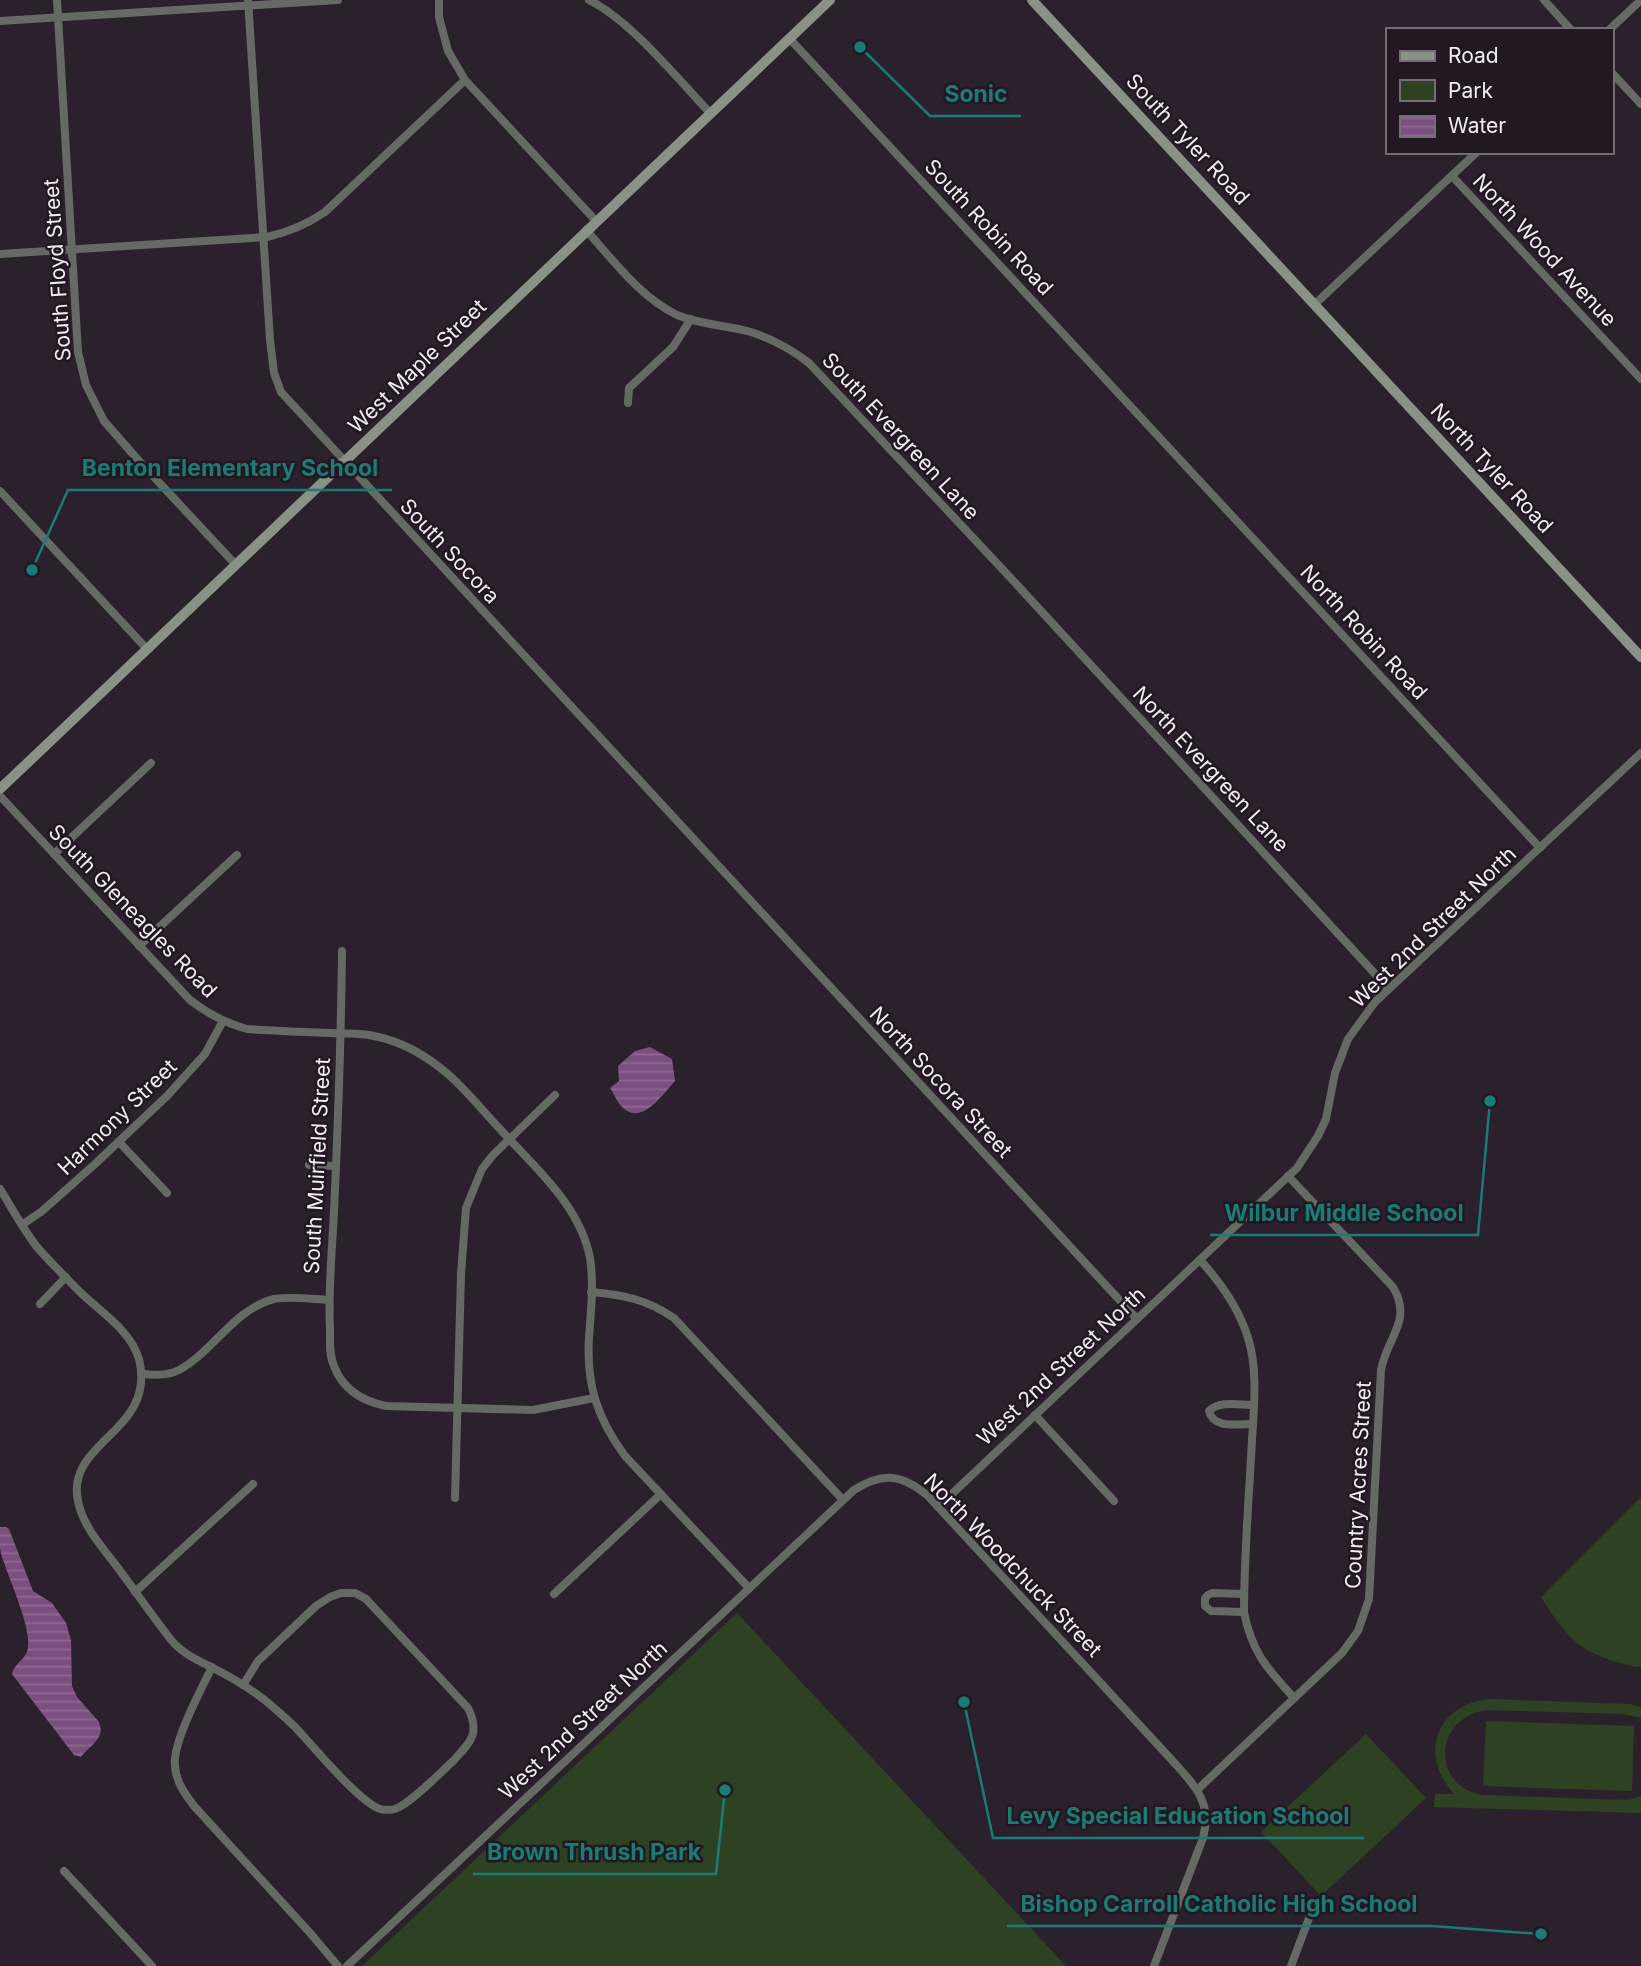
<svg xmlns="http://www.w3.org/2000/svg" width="1641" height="1966" font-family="Inter,sans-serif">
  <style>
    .park { fill: #2d4222 }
    .water { fill: url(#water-rules) }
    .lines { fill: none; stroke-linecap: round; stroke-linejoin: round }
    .minor { stroke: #666a64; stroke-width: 8 }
    .secondary { stroke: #8a9187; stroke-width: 10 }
    .labels { text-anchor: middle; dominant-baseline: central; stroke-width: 5; stroke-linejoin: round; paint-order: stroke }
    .street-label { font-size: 21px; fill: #f3ecf3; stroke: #211822 }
    .leader { fill: none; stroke: #1a7c75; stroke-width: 2.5 }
    .callout-dot { fill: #1a7c75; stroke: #211822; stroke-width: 2.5 }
    .callout-label { font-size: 23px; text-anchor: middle; font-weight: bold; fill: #1a7c75; stroke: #211822; stroke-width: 5; stroke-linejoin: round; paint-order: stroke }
  </style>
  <defs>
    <pattern id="water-rules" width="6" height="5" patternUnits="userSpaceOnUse" patternTransform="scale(1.75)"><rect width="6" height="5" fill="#7b5080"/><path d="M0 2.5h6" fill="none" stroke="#8e6992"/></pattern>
  </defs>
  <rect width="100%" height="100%" fill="#2b212c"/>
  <g class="park">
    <path d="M1641 1498V1666L1636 1667C1583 1655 1569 1642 1541 1597L1639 1499Z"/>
    <polygon points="737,1613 1066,1966 362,1966"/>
    <path d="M1490 1699 1629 1704 1641 1707V1718L1623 1714 1487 1710C1434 1717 1430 1786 1483 1795L1628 1800 1641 1796V1813L1434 1807 1435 1794H1454C1418 1755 1436 1704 1490 1699Z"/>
    <polygon points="1486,1721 1634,1726 1632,1791 1483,1786"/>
    <polygon points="1366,1734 1426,1798 1321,1896 1261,1832"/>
  </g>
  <g class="water">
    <path d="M650 1047 672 1059 675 1081C663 1094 641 1127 622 1107 617 1102 614 1094 610 1088L619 1081 618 1066 635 1051Z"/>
    <path d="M0 1527H6L9 1529 33 1591 52 1603 66 1623 71 1640 72 1686 77 1697 99 1722 101 1730C99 1743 88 1747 81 1757L74 1755 12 1674C14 1664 24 1660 27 1652 35 1631 5 1573 0 1549 0 1542 0 1534 0 1527Z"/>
  </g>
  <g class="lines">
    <g class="minor">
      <polyline points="57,0 78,352 86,385 104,421 139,461 236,565"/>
      <polyline points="248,0 270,340 274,373 281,392 1137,1319"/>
      <polyline points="439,0 439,17 448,51 465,80 596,221"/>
      <path d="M589 0C631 21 677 78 710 113"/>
      <polyline points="1544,0 1571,30"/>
      <polyline points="0,21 338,0"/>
      <polyline points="1609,30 1641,0"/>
      <polyline points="789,38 1540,848"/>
      <polyline points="1611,72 1641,104"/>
      <polyline points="1452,176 1641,379"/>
      <path d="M586 230C613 260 640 297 677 315 701 325 727 325 751 332 772 339 791 349 809 363L1007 574 1389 989"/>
      <path d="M0 254 267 237C289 232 306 225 325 212L465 80"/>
      <polyline points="1315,304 1477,152"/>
      <polyline points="628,403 629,388 673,347 691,319"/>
      <polyline points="0,491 147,649"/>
      <path d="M0 796 190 1000C208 1014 225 1023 247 1029 275 1031 304 1032 332 1033 346 1034 361 1033 374 1036 401 1041 428 1057 449 1075 467 1091 483 1111 500 1129 534 1167 580 1205 590 1258 594 1284 591 1311 589 1337 586 1384 597 1418 625 1456L749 1588"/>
      <polyline points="54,854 151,763"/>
      <polyline points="139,946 237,855"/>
      <path d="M342 951C341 1038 338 1125 334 1212 332 1251 328 1290 330 1329 330 1341 329 1355 334 1366 343 1390 362 1401 386 1406L533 1410 594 1398"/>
      <polyline points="119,1142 167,1193"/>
      <polyline points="309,1165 336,1166"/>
      <path d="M0 1189C12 1208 23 1229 37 1247 51 1263 66 1278 81 1293 101 1312 131 1331 139 1359 157 1432 65 1441 78 1501 83 1527 103 1548 118 1568 136 1592 153 1617 172 1641 182 1653 197 1660 211 1667 233 1678 255 1691 273 1707 281 1714 289 1721 296 1728 313 1746 359 1802 380 1809 383 1810 392 1810 395 1809 411 1803 439 1774 452 1762 470 1743 481 1734 468 1708L366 1599 355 1593H341L330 1597 316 1606 258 1661 243 1685"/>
      <polyline points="23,1224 41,1212 95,1164 167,1096 205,1054 223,1021"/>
      <path d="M1200 1260C1221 1283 1239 1308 1248 1338 1258 1369 1254 1407 1252 1440 1249 1497 1244 1555 1244 1612 1252 1653 1267 1668 1294 1698"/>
      <path d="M591 1292C624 1295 646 1299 674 1318L843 1500"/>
      <polyline points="40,1304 66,1277"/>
      <path d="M141 1374C154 1375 167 1376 179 1370 213 1352 234 1309 274 1299 292 1296 311 1299 329 1300"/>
      <polyline points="1035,1415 1114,1501"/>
      <path d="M1253 1424C1238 1424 1213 1429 1209 1411 1219 1400 1240 1405 1254 1405"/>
      <polyline points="455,1498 461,1274 466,1208 482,1169 493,1155 555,1095"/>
      <polyline points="938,1507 1297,1168 1318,1136 1326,1119 1335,1073 1348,1039 1375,1002 1641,753"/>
      <polyline points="135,1592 253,1484"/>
      <polyline points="554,1594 661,1494"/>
      <polyline points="1244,1594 1212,1593 1208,1595 1205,1598 1205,1606 1211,1611 1244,1612"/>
      <path d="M212 1667C201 1690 172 1743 175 1766 176 1782 185 1794 194 1806L311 1934 338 1966"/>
      <path d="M1197 1790 1342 1653 1358 1631 1369 1599 1381 1370C1387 1337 1413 1321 1393 1287L1288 1176"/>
      <polyline points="64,1871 152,1966"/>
      <path d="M347 1966 854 1490C883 1472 902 1474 928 1496L1170 1758C1193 1784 1213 1800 1203 1838L1154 1966"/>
      <polyline points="1291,1966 1311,1913"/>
    </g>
    <g class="secondary">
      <polyline points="1032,0 1641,657"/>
      <polyline points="0,789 830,0"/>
    </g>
  </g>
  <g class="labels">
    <g class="street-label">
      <text transform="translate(1188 139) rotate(47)">South Tyler Road</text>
      <text transform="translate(989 227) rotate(47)">South Robin Road</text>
      <text transform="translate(1545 250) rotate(47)">North Wood Avenue</text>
      <text transform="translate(57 270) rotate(-94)">South Floyd Street</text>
      <text transform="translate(417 366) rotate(-44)">West Maple Street</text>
      <text transform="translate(901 436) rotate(47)">South Evergreen Lane</text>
      <text transform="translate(1492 468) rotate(47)">North Tyler Road</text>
      <text transform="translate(450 551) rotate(47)">South Socora</text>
      <text transform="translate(1364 632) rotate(47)">North Robin Road</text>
      <text transform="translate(1211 769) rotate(47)">North Evergreen Lane</text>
      <text transform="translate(133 911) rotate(46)">South Gleneagles Road</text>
      <text transform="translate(1433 927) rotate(-44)">West 2nd Street North</text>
      <text transform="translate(941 1082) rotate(47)">North Socora Street</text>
      <text transform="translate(117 1117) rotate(-44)">Harmony Street</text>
      <text transform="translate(317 1166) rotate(-87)">South Muirfield Street</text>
      <text transform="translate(1061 1366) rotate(-43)">West 2nd Street North</text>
      <text transform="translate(1358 1485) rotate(-87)">Country Acres Street</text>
      <text transform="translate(1013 1565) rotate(46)">North Woodchuck Street</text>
      <text transform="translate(583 1720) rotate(-43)">West 2nd Street North</text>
    </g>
  </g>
  <path class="leader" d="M860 47L930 116H1021M32 570L68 490H392M1490 1101L1478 1235H1210M964 1702L993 1838H1364M725 1790L716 1874H473M1541 1934L1432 1926H1007"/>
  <g class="callout-dot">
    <circle cx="860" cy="47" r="7"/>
    <circle cx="32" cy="570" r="7"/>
    <circle cx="1490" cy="1101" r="7"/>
    <circle cx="964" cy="1702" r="7"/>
    <circle cx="725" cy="1790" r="7"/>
    <circle cx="1541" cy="1934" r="7"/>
  </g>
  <g class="callout-label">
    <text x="976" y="102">Sonic</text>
    <text x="230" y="476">Benton Elementary School</text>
    <text x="1344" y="1221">Wilbur Middle School</text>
    <text x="1178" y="1824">Levy Special Education School</text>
    <text x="594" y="1860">Brown Thrush Park</text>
    <text x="1219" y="1912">Bishop Carroll Catholic High School</text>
  </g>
  <rect x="1386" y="28" width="228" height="126" fill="#211822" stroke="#756d76" stroke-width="2"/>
  <rect x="1400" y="51" width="35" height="10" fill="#8a9187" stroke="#756d76" stroke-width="2"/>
  <text x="1448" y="63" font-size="21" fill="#f3ecf3">Road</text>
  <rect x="1400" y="80" width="35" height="21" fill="#2d4222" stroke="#756d76" stroke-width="2"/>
  <text x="1448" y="98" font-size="21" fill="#f3ecf3">Park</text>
  <rect x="1400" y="116" width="35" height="21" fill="url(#water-rules)" stroke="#756d76" stroke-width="2"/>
  <text x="1448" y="133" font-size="21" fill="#f3ecf3">Water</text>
</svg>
